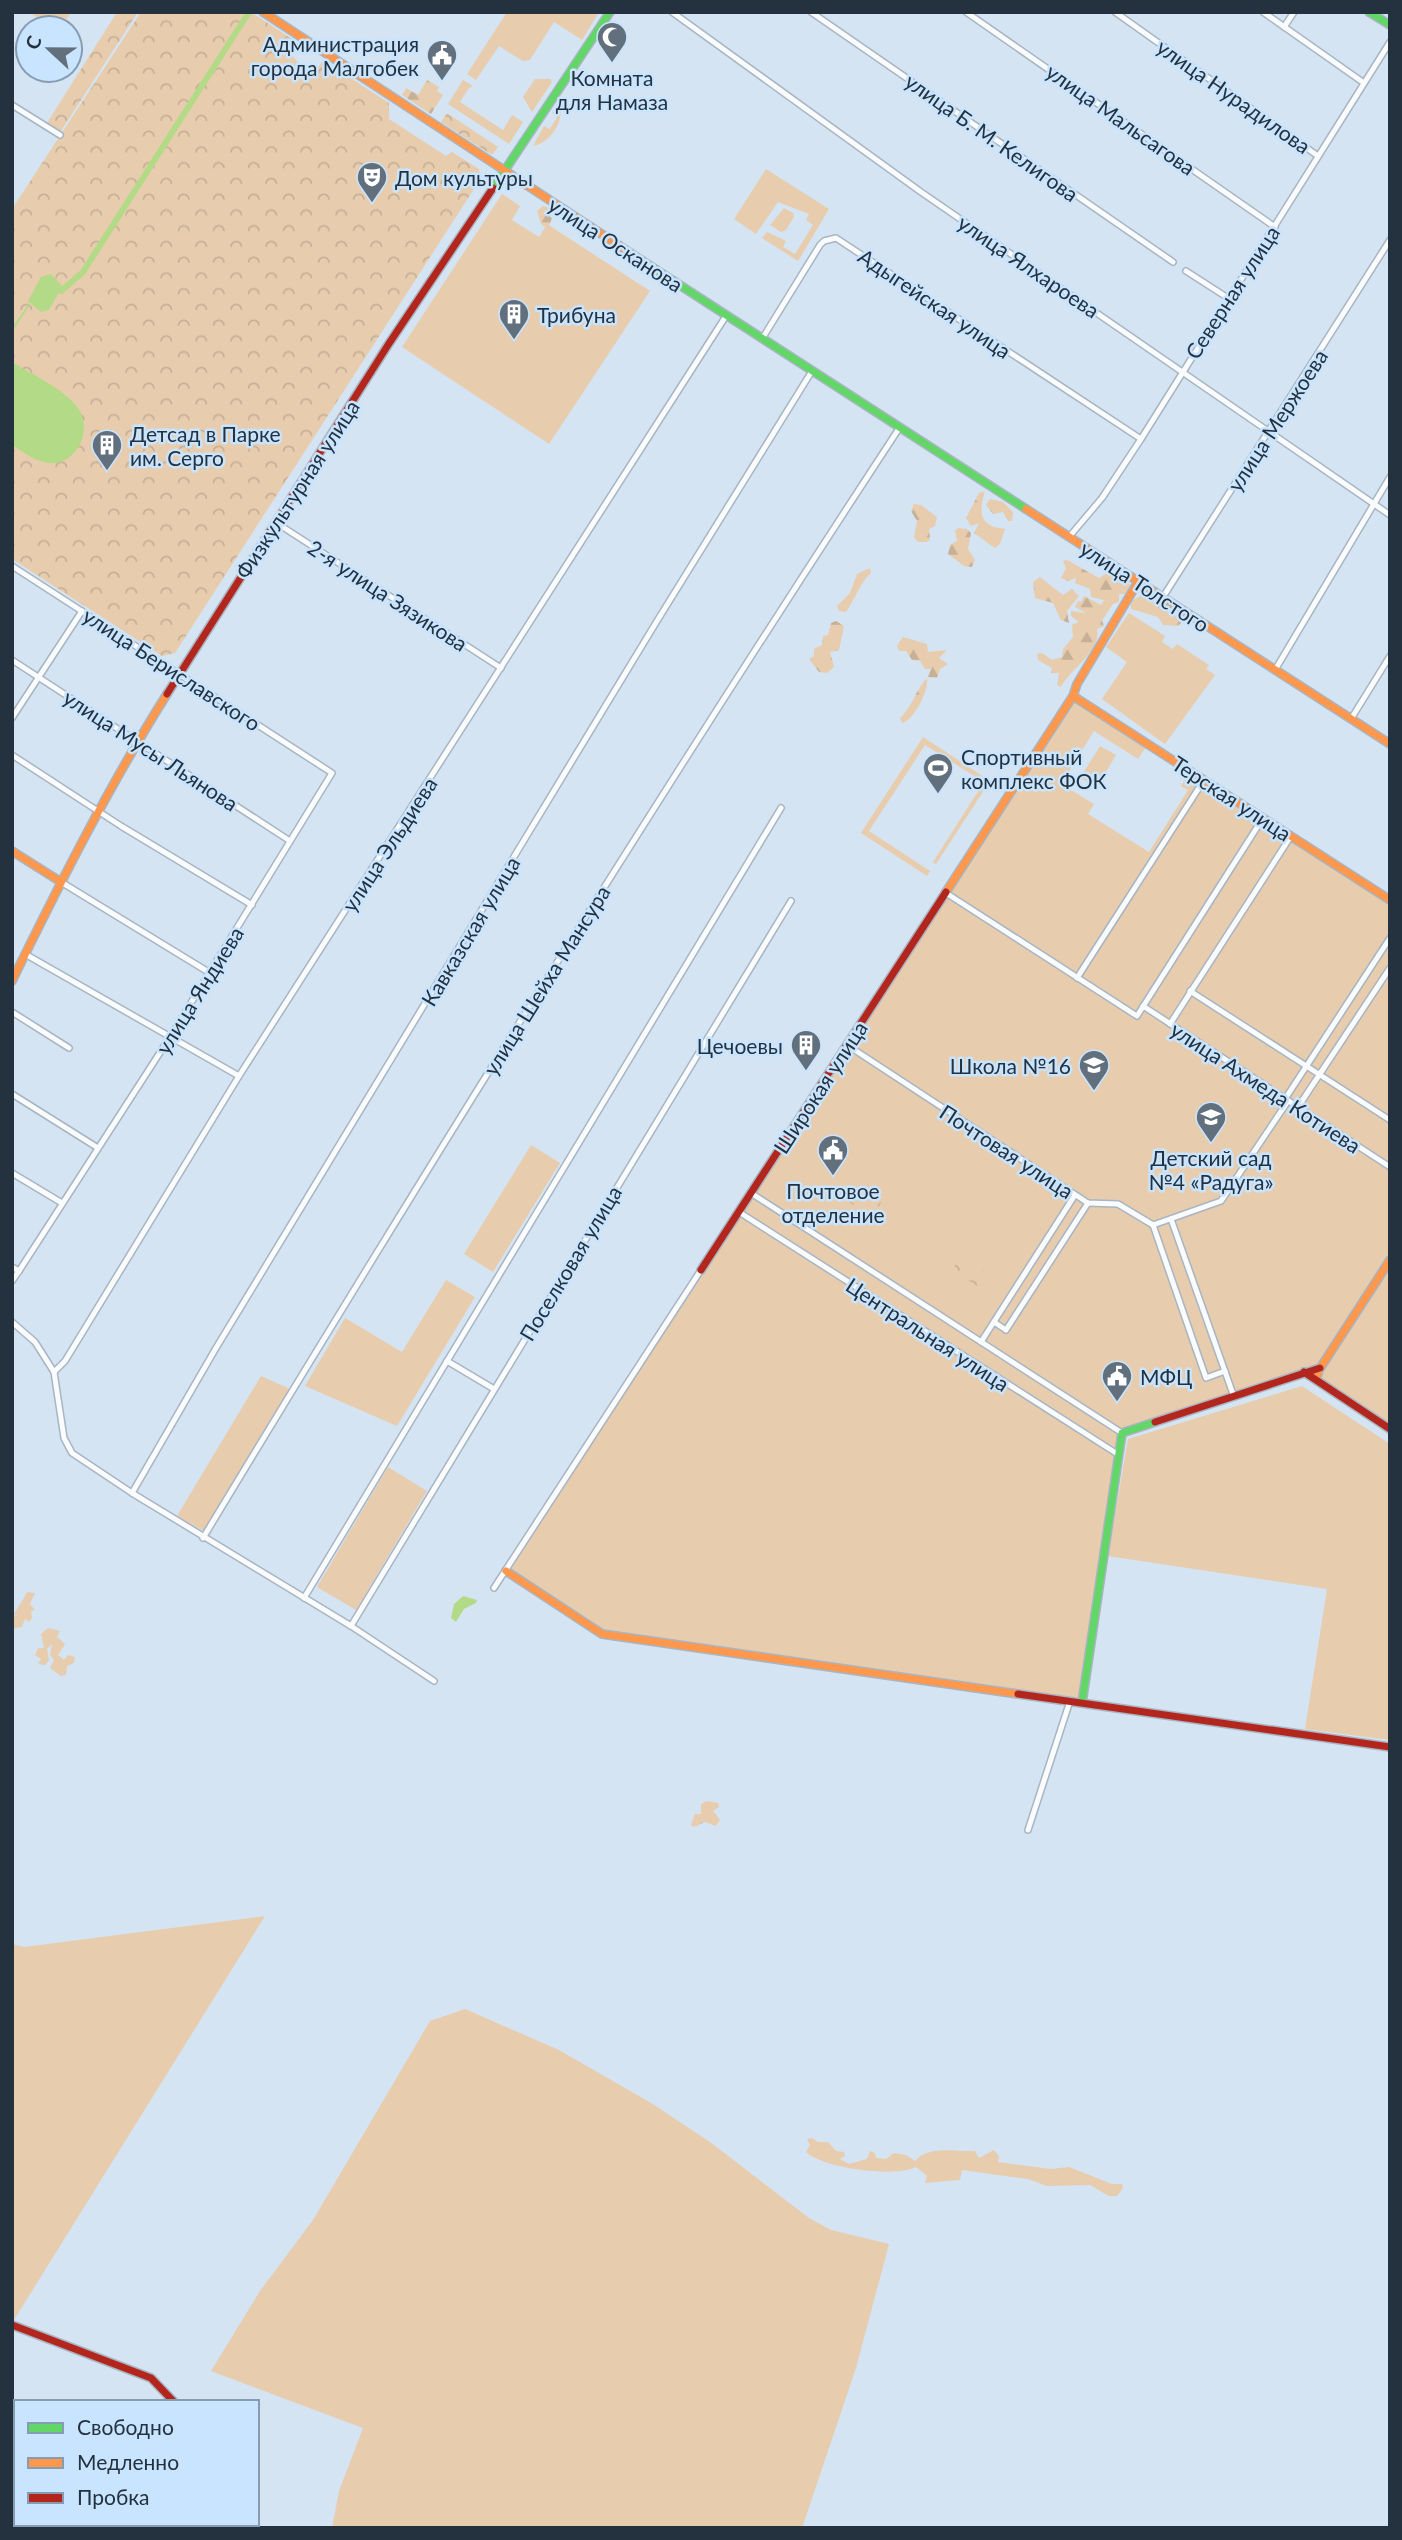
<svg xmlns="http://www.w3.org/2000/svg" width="1402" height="2540" font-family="Lato,sans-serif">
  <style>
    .grass { fill: #e7ccae }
    .forest { fill: url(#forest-firs) }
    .park { fill: url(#park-crowns) }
    .water { fill: #b3db87 }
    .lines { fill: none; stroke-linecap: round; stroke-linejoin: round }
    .stream { stroke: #b3db87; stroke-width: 2 }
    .canal { stroke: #b3db87; stroke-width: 6 }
    .street-casing { stroke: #a8b5c2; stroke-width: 8 }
    .fast-casing { stroke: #a8b5c2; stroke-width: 10 }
    .slow-casing { stroke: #a8b5c2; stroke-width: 10 }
    .jam-casing { stroke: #a8b5c2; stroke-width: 10 }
    .street { stroke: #f9fbfd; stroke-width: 5 }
    .fast { stroke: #63d668; stroke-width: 7 }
    .slow { stroke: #ff974d; stroke-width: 7 }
    .jam { stroke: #b3261e; stroke-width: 7 }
    .labels { text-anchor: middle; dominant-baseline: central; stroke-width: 5; stroke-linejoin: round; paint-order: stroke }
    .poi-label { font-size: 21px; fill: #24313e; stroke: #c8e4ff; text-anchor: start }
    .street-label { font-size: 21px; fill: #24313e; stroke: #c8e4ff }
  </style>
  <defs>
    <pattern id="forest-firs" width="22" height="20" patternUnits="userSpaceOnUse" patternTransform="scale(1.75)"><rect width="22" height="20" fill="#e7ccae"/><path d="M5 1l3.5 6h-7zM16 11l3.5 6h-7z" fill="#c6b097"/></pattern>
    <pattern id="park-crowns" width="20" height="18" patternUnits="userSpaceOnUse" patternTransform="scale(1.75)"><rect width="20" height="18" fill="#e7ccae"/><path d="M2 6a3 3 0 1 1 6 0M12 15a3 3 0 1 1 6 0" fill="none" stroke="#c6b097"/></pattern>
  </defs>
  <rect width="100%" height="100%" fill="#d5e4f2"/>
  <g class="grass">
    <polygon points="29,12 71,12 61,28 53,28"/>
    <polygon points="507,12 599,12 582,40 554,22 530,60 523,61 499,46 476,80 467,74"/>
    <polygon points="535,79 550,79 552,82 532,112 523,97"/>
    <polygon points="463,80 473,86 469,88 460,102 503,130 512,115 523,122 509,144 448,104"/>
    <path d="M560 102C565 120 551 143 533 146L544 126 550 129 557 117 552 113Z"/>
    <polygon points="766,169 829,209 798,261 762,238 767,232 786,241 783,247 795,254 813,225 806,220 809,214 778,202 756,234 734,219"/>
    <polygon points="502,194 520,206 512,220 539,237 547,224 650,291 549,444 402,347"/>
    <polygon points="784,208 793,213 794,217 786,230 781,232 770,225"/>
    <polygon points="1129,613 1165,636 1162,642 1173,649 1177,644 1209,665 1206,669 1215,675 1165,744 1102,699 1127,662 1106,647"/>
    <polygon points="1073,696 1148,744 1138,759 1094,731 1061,784 1094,804 1088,814 1149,852 1188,790 1181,786 1190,771 1390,900 1390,1429 1304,1372 1122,1433 1082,1703 602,1634 506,1571"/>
    <polygon points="923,737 990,781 936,864 933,862 984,782 925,745 869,831 930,871 927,876 861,833"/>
    <polygon points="1100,746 1116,755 1097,787 1080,778"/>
    <polygon points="531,1145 560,1163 493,1272 464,1254"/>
    <polygon points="446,1280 475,1297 397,1426 305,1386 345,1318 402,1352"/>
    <polygon points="261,1376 290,1389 204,1531 177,1516"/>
    <polygon points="1302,1386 1390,1444 1390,1740 1305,1729 1327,1589 1108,1556 1128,1439"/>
    <polygon points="388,1467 427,1491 356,1610 317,1587"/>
    <path d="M27 1592 35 1593 30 1604 35 1610 31 1611 32 1618 29 1622 25 1619 22 1627 12 1629V1615L18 1616 14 1614C19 1605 22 1602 27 1592Z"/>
    <polygon points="48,1628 60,1631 57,1637 65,1644 58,1655 64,1660 68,1655 75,1657 74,1663 67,1666 66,1675 61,1676 50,1668 54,1660 50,1655 52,1644 47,1649 49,1660 45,1665 38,1664 41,1659 35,1655 38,1648 44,1648 41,1634"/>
    <polygon points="265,1916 14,2320 12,2319 12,1944 24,1947"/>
    <polygon points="465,2009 559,2050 651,2103 710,2142 809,2218 831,2230 889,2244 856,2368 802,2528 332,2528 339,2491 363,2428 211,2371 260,2291 313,2220 430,2021"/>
    <path d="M812 2138 818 2142H828L836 2151 844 2152 845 2156 840 2159 849 2164 867 2159 870 2151 875 2153 876 2158 886 2159 894 2153 906 2155 915 2161C929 2145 956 2152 975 2151L979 2158 994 2150 999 2156 998 2162 1051 2169 1069 2167 1112 2184H1122L1123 2188 1117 2196H1109L1090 2185 1047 2186 1028 2179 962 2170 960 2180 925 2183 927 2176 916 2167C895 2178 822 2168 806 2152L810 2145 807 2139Z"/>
  </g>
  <g class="forest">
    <polygon points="427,80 439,87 437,91 443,95 431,114 402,95 406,88 418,95"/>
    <polygon points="543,206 550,208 548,215 552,218 549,226 558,237 554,243 540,241 546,227 541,224 537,211"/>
    <path d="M985 491C979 512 978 526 1005 529L1000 544 995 548 974 533 979 523 971 526 966 518 979 493Z"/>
    <polygon points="990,499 1003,502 1013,512 1012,521 1008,521 1003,512 993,514 986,505"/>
    <polygon points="914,504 921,505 937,517 935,526 929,529 930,539 927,542 918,542 914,537 917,521 911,511"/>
    <polygon points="958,528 967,529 971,533 968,549 975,560 972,567 964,566 948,554 950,545 957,541 955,531"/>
    <path d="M1067 560 1099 578 1108 572 1133 586 1128 594H1119V602L1113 604 1102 620 1104 626 1097 629C1102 650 1070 669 1061 687L1057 685 1059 673H1051L1052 668 1038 660 1037 654 1042 653 1052 660 1062 657 1063 649 1073 637 1072 625 1079 622 1071 616V611L1086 613 1075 607 1078 601 1081 602 1084 596 1101 605 1104 600 1091 597 1090 589 1075 583 1076 578 1068 581 1061 578 1066 568 1063 561Z"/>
    <path d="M870 568 871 573C861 581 854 601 846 612L839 611 837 606 850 593 857 574Z"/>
    <polygon points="1040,577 1063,595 1072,589 1079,596 1067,611 1069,623 1061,620 1053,603 1035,598 1033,582"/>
    <path d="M1142 595C1158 600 1165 614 1180 617L1181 623 1178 626 1163 625 1158 617 1131 609V601Z"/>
    <polygon points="836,621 844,626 839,650 830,652 834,667 827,673 819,672 809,659 814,656 814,649 822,645 823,636 828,635 831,623"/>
    <polygon points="903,637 927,644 928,652 947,650 939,658 948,664 940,669 937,678 928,677 931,669 925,669 920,661 912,660 906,651 899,651 897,646"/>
    <path d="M927 678C929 692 913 721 902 723L900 718C912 708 916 689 927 678Z"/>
    <polygon points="707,1801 718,1803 719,1807 713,1811 720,1820 716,1826 705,1822 694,1827 691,1825 695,1814 701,1814 701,1804"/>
  </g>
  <g class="park">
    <polygon points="117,12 138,12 61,131 47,123"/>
    <polygon points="141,12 251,12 298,43 291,54 300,65 316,71 323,60 389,103 389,119 446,156 452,152 479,169 481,178 175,653 162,656 12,559 12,209"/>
    <polygon points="447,113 498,147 492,155 441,122"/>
    <polygon points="857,1184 882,1201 872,1217 846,1200"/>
    <polygon points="961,1256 986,1272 977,1286 952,1270"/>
  </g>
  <g class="water">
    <polygon points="51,274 62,286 49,310 41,312 28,301 41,277"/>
    <path d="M12 362C33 375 64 389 78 408 92 428 80 459 56 463 40 465 25 453 12 445Z"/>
    <polygon points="463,1596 477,1600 476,1603 464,1609 456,1622 451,1618 454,1604"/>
  </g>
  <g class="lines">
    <polyline class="stream" points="12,330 29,305"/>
    <polyline class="canal" points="61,291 83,272 249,12"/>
    <g class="street-casing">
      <g id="street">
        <polyline points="672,12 921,192 1390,515"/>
        <polyline points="811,12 1173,262"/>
        <polyline points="966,12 1275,227"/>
        <polyline points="1115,12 1318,156"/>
        <polyline points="1263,12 1364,83"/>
        <polyline points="1284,27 1294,12"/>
        <polyline points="12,105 60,135"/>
        <polyline points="1186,271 1228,298"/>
        <polyline points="762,339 820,245 824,241 836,238 1141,439"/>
        <polyline points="275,522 501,668"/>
        <polyline points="1069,537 1102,498 1141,439 1390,42"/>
        <polyline points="12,566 332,773 170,1037 19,1271 12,1267"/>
        <polyline points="1163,597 1390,240"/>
        <polyline points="12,660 290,841"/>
        <polyline points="1275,670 1390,477"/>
        <polyline points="12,718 82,611"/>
        <polyline points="1351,719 1390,656"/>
        <polyline points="12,755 121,826 252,905"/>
        <polyline points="61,882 210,973"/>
        <polyline points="946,893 1137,1016 1263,818"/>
        <polyline points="25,954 239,1076"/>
        <polyline points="1077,978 1204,780"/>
        <polyline points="1190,991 1390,1120"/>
        <polyline points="1143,1006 1390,1167"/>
        <polyline points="12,1012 69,1048"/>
        <polyline points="1170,1024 1291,836"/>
        <polyline points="847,1045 1088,1203 1118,1204 1153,1225 1221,1201 1288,1101"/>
        <polyline points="12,1094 98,1148"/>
        <polyline points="1285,1099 1390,938"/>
        <polyline points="1298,1107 1390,968"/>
        <polyline points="12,1173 62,1203"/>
        <polyline points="751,1193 1122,1433"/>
        <polyline points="739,1212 1119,1455"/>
        <polyline points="1171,1219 1233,1394"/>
        <polyline points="1153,1225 1206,1378 1225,1371"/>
        <polyline points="12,1281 19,1271"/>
        <polyline points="12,1322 35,1342 54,1372 64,1438 72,1453 132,1493 351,1626 434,1681"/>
        <polyline points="994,1322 1006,1330 1088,1203"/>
        <polyline points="981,1342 1075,1195"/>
        <polyline points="447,1361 494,1389"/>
        <polyline points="54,1372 65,1361 239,1076 726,316"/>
        <polyline points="132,1493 216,1348 657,621 812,371"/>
        <path d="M203 1538C429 1164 660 793 900 427"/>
        <polyline points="494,1588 701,1270"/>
        <polyline points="304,1598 781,808"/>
        <polyline points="351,1626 791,901"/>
        <polyline points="1028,1830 1070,1701"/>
      </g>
    </g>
    <g class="fast-casing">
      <g id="fast">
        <polyline points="1369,12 1390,25"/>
        <polyline points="493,188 610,12"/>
        <polyline points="641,260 1026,509"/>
        <polyline points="1082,1703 1122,1433 1155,1422"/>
      </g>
    </g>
    <g class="slow-casing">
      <g id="slow">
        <polyline points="263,12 641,260"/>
        <polyline points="1026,509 1390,744"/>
        <polyline points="1073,696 1390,900"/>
        <polyline points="12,851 61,882"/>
        <polyline points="946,892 1073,696 1077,684 1138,582"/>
        <path d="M12 981C60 883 109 786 167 694"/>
        <polyline points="1316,1380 1319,1370 1390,1260"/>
        <polyline points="506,1571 602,1634 1018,1694"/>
        <polyline points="181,2528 182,2524"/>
      </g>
    </g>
    <g class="jam-casing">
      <g id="jam">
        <polyline points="167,694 388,345 493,188"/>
        <polyline points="701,1270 946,892"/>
        <polyline points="1304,1372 1390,1429"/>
        <polyline points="1155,1422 1320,1368"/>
        <polyline points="1018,1694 1390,1747"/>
        <polyline points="12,2325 151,2378 174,2402"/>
      </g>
    </g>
    <use href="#street" class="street"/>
    <use href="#fast" class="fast"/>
    <use href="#slow" class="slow"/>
    <use href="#jam" class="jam"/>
  </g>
  <defs>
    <g id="mosque-pin" transform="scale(1.575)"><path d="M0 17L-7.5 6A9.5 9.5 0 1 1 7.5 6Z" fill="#62707d" stroke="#c8e4ff"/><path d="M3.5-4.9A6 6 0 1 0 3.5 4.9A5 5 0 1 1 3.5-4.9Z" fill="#fff"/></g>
    <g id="civic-pin" transform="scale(1.575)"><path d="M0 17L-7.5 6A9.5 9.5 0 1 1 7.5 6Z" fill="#62707d" stroke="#c8e4ff"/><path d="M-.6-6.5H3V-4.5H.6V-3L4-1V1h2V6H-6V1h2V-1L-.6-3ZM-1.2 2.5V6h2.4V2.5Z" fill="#fff"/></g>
    <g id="theatre-pin" transform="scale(1.575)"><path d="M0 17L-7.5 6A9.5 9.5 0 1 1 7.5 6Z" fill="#62707d" stroke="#c8e4ff"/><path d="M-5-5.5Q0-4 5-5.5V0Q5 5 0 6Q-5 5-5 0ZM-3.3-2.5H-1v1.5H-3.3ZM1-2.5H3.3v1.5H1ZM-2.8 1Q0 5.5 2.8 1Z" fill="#fff"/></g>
    <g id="building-pin" transform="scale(1.575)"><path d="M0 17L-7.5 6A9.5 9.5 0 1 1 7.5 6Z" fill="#62707d" stroke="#c8e4ff"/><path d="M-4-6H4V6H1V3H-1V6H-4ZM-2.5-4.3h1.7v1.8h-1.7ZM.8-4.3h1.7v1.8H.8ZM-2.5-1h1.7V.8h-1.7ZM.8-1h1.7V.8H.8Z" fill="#fff"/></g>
    <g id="stadium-pin" transform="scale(1.575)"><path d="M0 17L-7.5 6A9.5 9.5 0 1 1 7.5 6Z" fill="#62707d" stroke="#c8e4ff"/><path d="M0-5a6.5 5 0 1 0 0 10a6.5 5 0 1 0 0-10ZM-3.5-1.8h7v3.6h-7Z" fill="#fff"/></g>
    <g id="school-pin" transform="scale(1.575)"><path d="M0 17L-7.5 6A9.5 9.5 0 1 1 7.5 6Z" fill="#62707d" stroke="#c8e4ff"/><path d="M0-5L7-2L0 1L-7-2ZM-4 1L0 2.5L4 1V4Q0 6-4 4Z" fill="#fff"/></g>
  </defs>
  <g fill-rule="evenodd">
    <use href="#mosque-pin" x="612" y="37"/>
    <use href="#civic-pin" x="442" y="55"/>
    <use href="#theatre-pin" x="372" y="177"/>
    <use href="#building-pin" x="514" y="314"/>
    <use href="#building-pin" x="107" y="445"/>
    <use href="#stadium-pin" x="938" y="768"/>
    <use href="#building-pin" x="806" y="1045"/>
    <use href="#school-pin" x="1094" y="1065"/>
    <use href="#school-pin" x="1211" y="1117"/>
    <use href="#civic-pin" x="833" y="1150"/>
    <use href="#civic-pin" x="1117" y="1376"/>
  </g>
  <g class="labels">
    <g class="poi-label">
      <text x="419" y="43" text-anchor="end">Администрация<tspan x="419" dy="24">города Малгобек</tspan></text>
      <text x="612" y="77" text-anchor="middle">Комната<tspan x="612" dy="24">для Намаза</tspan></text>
      <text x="395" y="177">Дом культуры</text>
      <text x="537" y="314">Трибуна</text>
      <text x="130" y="433">Детсад в Парке<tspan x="130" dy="24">им. Серго</tspan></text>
      <text x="961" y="756">Спортивный<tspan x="961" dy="24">комплекс ФОК</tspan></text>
      <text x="783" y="1045" text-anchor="end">Цечоевы</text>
      <text x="1071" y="1065" text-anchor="end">Школа №16</text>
      <text x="1211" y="1157" text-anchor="middle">Детский сад<tspan x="1211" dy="24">№4 «Радуга»</tspan></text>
      <text x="833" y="1190" text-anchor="middle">Почтовое<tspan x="833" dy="24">отделение</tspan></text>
      <text x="1140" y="1376">МФЦ</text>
    </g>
    <g class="street-label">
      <text transform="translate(1234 96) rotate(35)">улица Нурадилова</text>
      <text transform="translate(1121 119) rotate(35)">улица Мальсагова</text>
      <text transform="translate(992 137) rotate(35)">улица Б. М. Келигова</text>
      <text transform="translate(616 244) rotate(33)">улица Осканова</text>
      <text transform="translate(1029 266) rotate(34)">улица Ялхароева</text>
      <text transform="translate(1232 292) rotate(-57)">Северная улица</text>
      <text transform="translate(935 303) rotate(34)">Адыгейская улица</text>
      <text transform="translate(1277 420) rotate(-57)">улица Мержоева</text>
      <text transform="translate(297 489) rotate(-57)">Физкультурная улица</text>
      <text transform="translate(1145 586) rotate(33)">улица Толстого</text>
      <text transform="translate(388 595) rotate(33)">2-я улица Зязикова</text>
      <text transform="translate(172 669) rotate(33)">улица Бериславского</text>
      <text transform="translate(151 750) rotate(33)">улица Мусы Льянова</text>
      <text transform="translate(1232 798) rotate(33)">Терская улица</text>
      <text transform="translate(389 844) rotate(-57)">улица Эльдиева</text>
      <text transform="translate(470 931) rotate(-59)">Кавказская улица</text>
      <text transform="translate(546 980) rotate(-58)">улица Шейха Мансура</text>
      <text transform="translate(199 990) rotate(-58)">улица Яндиева</text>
      <text transform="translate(820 1087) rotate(-57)">Широкая улица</text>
      <text transform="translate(1266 1087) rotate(33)">улица Ахмеда Котиева</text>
      <text transform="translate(1007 1151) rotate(33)">Почтовая улица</text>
      <text transform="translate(570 1263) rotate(-59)">Поселковая улица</text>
      <text transform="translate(928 1334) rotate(33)">Центральная улица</text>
    </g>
  </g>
  <rect width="1402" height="2540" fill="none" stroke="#24313e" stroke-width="28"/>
  <rect x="14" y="2400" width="245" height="126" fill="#c8e4ff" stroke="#869cb2" stroke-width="2"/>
  <rect x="28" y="2423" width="35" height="10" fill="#63d668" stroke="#869cb2" stroke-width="2"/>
  <text x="77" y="2435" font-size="21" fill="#24313e">Свободно</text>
  <rect x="28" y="2458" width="35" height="10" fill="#ff974d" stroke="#869cb2" stroke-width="2"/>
  <text x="77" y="2470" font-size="21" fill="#24313e">Медленно</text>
  <rect x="28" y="2493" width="35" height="10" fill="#b3261e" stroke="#869cb2" stroke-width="2"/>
  <text x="77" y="2505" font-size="21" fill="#24313e">Пробка</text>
  <g transform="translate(49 49) rotate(292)"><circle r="33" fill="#c8e4ff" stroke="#869cb2" stroke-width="2"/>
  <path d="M0-5L12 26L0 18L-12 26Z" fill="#62707d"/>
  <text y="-10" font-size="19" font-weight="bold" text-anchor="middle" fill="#24313e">С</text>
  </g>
</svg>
